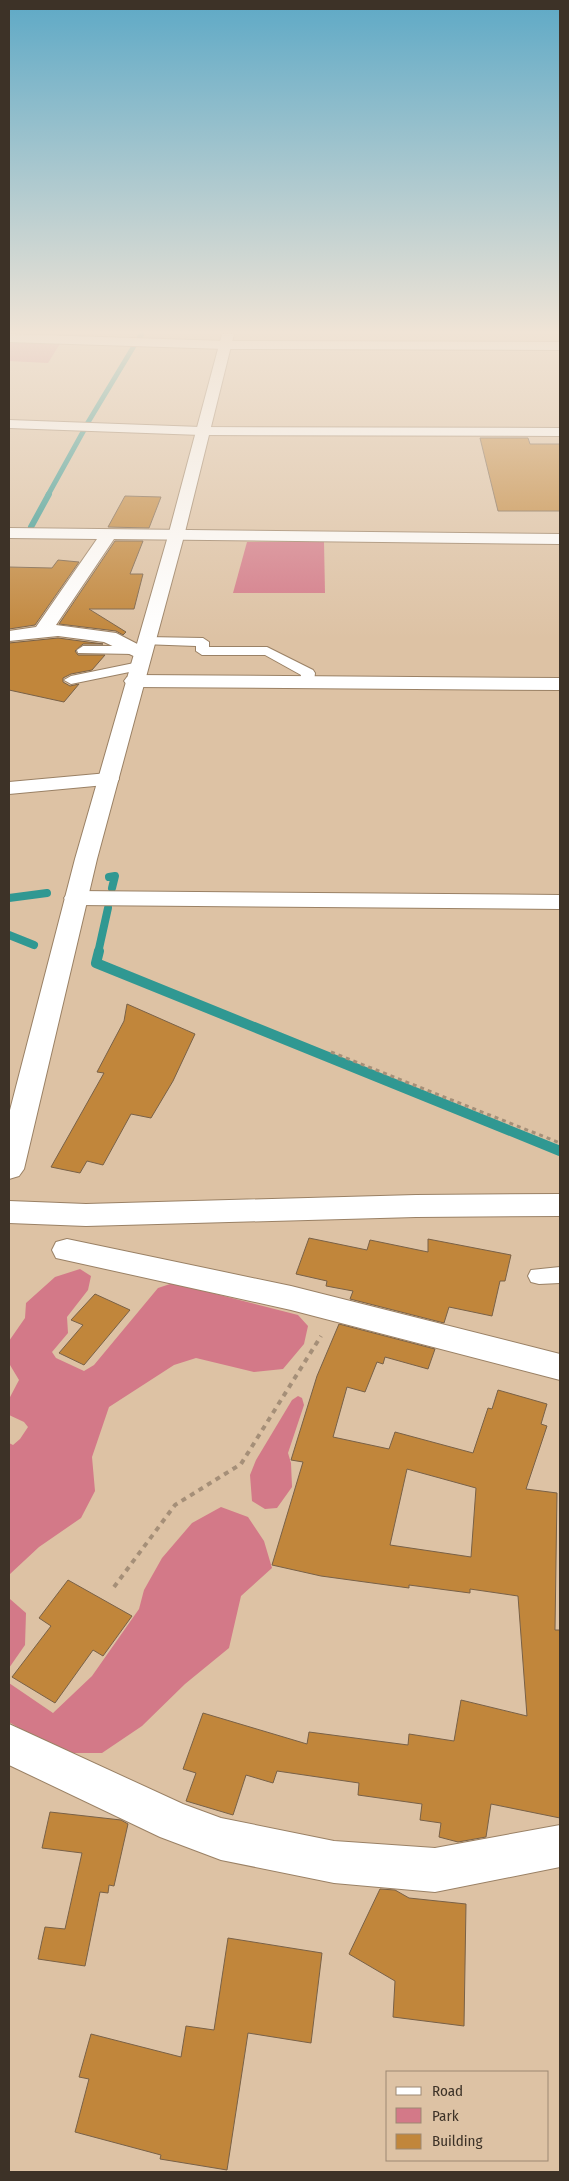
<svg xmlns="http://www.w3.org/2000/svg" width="569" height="2181" font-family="'Fira Sans Condensed',sans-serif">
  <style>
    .green { fill: #d37988 }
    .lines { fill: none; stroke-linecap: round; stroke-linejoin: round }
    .stream-far3 { stroke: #309892; stroke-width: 5 }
    .stream-far2 { stroke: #309892; stroke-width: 6 }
    .stream-far1 { stroke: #309892; stroke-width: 8 }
    .stream { stroke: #309892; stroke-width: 10 }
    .building { fill: #c1863b; stroke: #796147; fill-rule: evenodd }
    .service-casing { stroke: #9a8165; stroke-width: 2 }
    .minor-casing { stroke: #9a8165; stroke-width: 2 }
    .tertiary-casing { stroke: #9a8165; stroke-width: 2 }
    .path-far1 { stroke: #a58f78; stroke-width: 3; stroke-dasharray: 4 4; stroke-linecap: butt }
    .path { stroke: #a58f78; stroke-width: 4; stroke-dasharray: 5 5; stroke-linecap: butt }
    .service { fill: #fff; fill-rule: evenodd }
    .minor { fill: #fff; fill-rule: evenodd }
    .tertiary { fill: #fff; fill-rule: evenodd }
  </style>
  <rect width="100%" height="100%" fill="#ddc2a4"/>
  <g class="green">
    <polygon points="9,340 61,342 48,363 9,361"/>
    <polygon points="247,542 324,542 325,593 233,593"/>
    <polygon points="80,1269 91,1276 88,1290 67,1317 68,1333 52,1352 56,1358 84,1371 94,1365 158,1288 173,1283 298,1315 308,1326 304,1344 283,1369 254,1372 196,1358 174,1365 109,1407 92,1457 95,1491 81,1518 39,1547 10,1574 10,1599 26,1613 25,1645 9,1668 9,1443 13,1445 20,1439 28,1427 24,1422 9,1415 9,1399 19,1380 10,1365 9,1341 25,1318 26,1303 55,1277"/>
    <polygon points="298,1396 302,1398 304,1405 288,1453 291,1463 292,1487 277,1508 265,1509 252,1501 250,1475 256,1460 292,1400"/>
    <polygon points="221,1507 248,1517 264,1541 272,1568 241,1596 229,1648 185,1684 142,1726 102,1753 61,1753 9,1722 9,1683 53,1713 92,1676 139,1609 144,1590 162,1558 192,1523"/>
  </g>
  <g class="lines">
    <g class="stream-far3">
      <polyline points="138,340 142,334"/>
      <polyline points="87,424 134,346"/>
      <polyline points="48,495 84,430"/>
    </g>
    <polyline class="stream-far2" points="31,527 49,494"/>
    <g class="stream-far1">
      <polyline points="109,877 115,876 112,888"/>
      <polyline points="9,898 47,893"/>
      <polyline points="9,935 34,945"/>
      <polyline points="98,953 108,908"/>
    </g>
    <polyline class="stream" points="99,951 96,963 560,1151"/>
  </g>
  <g class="building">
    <polygon points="480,438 528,438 530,444 560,444 560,511 498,511"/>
    <polygon points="125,496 161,497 149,528 108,527"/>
    <polygon points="115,541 143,541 130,574 143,574 134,609 89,609 126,632 123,635 116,631 59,624"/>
    <polygon points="58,560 79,562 35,625 9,629 9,567 52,568"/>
    <polygon points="58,638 103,644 83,644 75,651 78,655 105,655 92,670 71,674 63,678 63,682 70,686 79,684 64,702 9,690 9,643"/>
    <polygon points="127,1004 195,1034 173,1081 151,1118 131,1114 103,1165 87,1161 80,1173 51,1167 104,1073 97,1072 124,1021"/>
    <polygon points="309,1238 367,1250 370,1240 428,1252 428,1239 511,1255 505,1281 500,1281 492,1316 449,1307 444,1323 350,1299 353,1291 326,1286 327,1281 296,1274"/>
    <polygon points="95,1294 130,1310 84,1365 59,1353 83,1325 71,1320"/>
    <path d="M339 1324 435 1349 428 1369 385 1357 383 1364 377 1362 365 1392 347 1387 333 1437 389 1449 395 1432 473 1453 488 1408 492 1409 498 1390 547 1404 541 1424 547 1426 526 1489 557 1493 555 1630H560V1818L491 1804 486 1837 458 1842 439 1837 441 1823 420 1820 422 1804 358 1795 359 1783 277 1771 273 1783 246 1775 233 1815 186 1801 196 1773 183 1769 203 1713 307 1744 309 1732 408 1745 409 1734 454 1741 461 1700 527 1716 518 1596 470 1589V1593L409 1585V1588L321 1576 272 1565 303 1462 291 1460 317 1376ZM407 1469 476 1488 471 1557 390 1545Z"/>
    <polygon points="68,1580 132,1616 103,1656 93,1650 55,1703 12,1677 51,1626 39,1618"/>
    <polygon points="50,1812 121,1820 128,1824 114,1886 109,1885 108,1893 100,1892 85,1966 38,1959 45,1927 65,1929 82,1853 42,1848"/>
    <polygon points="380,1889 395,1890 409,1898 466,1904 464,2026 393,2017 395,1981 349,1954"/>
    <polygon points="228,1938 322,1953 311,2043 248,2033 227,2170 160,2159 161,2155 75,2132 89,2079 79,2077 91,2034 181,2057 186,2026 214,2030"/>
  </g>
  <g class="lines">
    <g class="service-casing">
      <g id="service">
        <polygon points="146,637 203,638 209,642 209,647 267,647 313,670 315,673 314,682 307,686 302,685 300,682 301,675 265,655 202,655 196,651 196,646 142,644 140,641 142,638"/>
        <polygon points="83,646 134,646 140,650 134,654 78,653 77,650"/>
        <polygon points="139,662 144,663 145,666 144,669 71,684 64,680 71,676"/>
        <polygon points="560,1267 560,1283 539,1284 531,1282 528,1276 531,1270"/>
      </g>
    </g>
    <g class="minor-casing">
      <g id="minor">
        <polygon points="9,334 225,341 560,342 560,350 225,349 9,342"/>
        <polygon points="9,420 201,427 560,428 560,436 201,435 9,428"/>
        <polygon points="9,528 560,534 560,544 114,539 56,625 116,633 149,650 151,654 149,658 142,660 104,642 58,636 9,641 9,631 36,627 97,539 9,538"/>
        <polygon points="134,675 560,678 560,690 134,687 127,685 124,681 127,677"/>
        <polygon points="108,773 116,774 119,779 116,784 9,794 9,782"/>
        <polygon points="76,891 560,895 560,909 76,905 68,903 64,898 68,893"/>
        <polygon points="67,1239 291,1286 560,1354 560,1380 291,1310 56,1258 52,1250 56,1242"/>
        <polygon points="9,1724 183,1804 221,1818 334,1841 435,1848 560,1825 560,1867 435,1892 334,1883 221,1860 160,1837 9,1765"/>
      </g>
    </g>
    <g class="tertiary-casing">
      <g id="tertiary">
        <polygon points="222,334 234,334 184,536 97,859 24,1169 19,1176 9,1179 9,1114 75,859 168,536"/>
        <polygon points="560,1194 560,1216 416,1217 86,1226 9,1223 9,1201 86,1204 416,1195"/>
      </g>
    </g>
    <polyline class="path-far1" points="331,1052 560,1143"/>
    <polyline class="path" points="114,1587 175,1505 241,1464 321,1336"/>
    <use href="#service" class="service"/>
    <use href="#minor" class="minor"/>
    <use href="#tertiary" class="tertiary"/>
  </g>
  <linearGradient id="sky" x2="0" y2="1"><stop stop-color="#5ea9c6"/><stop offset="0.52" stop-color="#f0e4d6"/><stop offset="1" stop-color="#f0e4d6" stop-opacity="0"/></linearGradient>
  <rect width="569" height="639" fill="url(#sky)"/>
  <rect width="569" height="2181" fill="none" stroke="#3d3227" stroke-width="20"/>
  <rect x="386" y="2071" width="162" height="90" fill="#ddc2a4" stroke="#9d8872"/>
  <rect x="396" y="2087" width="25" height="8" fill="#ffffff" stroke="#9d8872"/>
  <text x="432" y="2096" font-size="15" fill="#3d3227">Road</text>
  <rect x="396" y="2108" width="25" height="15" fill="#d37988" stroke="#9d8872"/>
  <text x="432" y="2121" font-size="15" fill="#3d3227">Park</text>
  <rect x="396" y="2134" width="25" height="15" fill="#c1863b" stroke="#9d8872"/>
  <text x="432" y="2146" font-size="15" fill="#3d3227">Building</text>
</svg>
